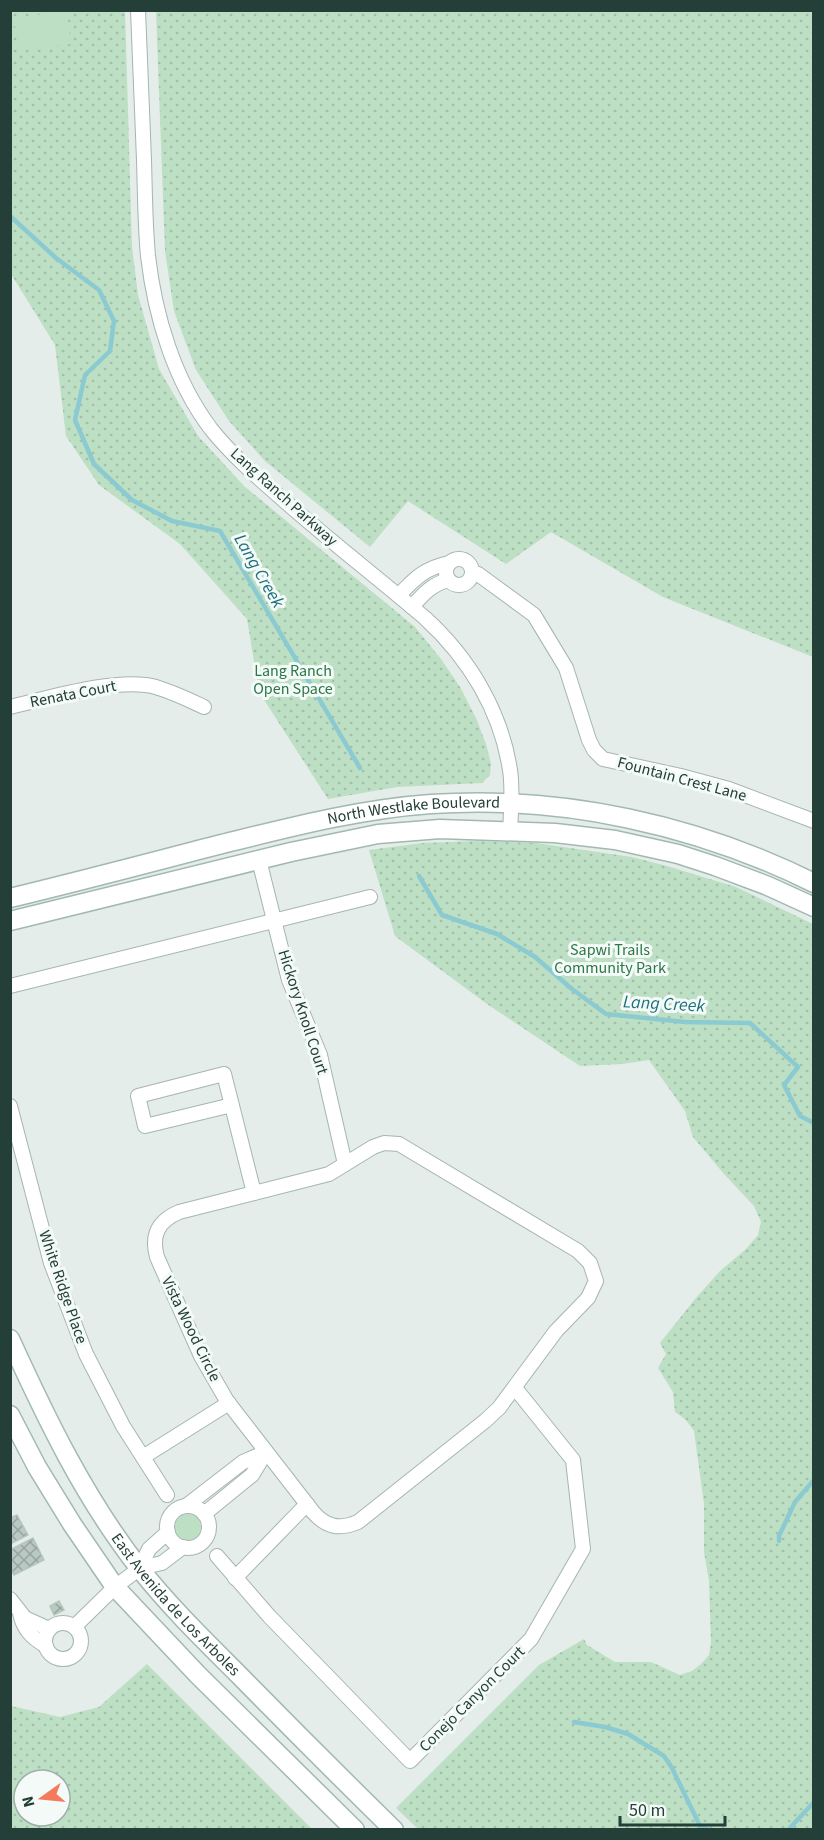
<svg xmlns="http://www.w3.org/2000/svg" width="824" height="1840" font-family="'Source Sans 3',sans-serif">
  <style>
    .grass { fill: url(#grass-dots); fill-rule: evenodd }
    .garden { fill: #bddfc4 }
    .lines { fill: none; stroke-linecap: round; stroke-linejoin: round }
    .stream { stroke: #8ccad2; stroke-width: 4.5 }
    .building { fill: url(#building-cross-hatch); stroke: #b6c7bf; stroke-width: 1.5 }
    .street-casing { stroke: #a6b5b0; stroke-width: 16 }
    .secondary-casing { stroke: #a2b9b0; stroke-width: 21 }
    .street { stroke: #fff; stroke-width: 14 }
    .secondary { stroke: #fff; stroke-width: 18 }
    .labels { text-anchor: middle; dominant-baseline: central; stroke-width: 6; stroke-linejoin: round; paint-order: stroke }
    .street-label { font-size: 16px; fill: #233f37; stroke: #f4faf7 }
    .park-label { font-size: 16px; fill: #2c7746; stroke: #f4faf7 }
    .water-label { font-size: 18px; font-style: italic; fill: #1c707c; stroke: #f4faf7 }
  </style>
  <defs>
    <pattern id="grass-dots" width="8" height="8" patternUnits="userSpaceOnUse" patternTransform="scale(1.5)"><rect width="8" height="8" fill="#bddfc4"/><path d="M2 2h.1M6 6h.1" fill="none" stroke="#a2c0a9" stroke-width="1.8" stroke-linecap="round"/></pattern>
    <pattern id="building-cross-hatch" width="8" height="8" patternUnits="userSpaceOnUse" patternTransform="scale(1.5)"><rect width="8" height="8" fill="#b9c8c2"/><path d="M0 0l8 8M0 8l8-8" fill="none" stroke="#96a49e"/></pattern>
  </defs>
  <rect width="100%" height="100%" fill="#e4ede9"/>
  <g class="grass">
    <polygon points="11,11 125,11 132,247 138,295 159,369 198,436 244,486 415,627 441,659 460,687 476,718 486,744 491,764 490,775 482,783 397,787 328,799 259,692 247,619 180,544 99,485 66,436 55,345 11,274"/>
    <polygon points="156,11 813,11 813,657 663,597 551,532 506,564 408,501 370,547 265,461 229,421 196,370 174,311 165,251"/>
    <polygon points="477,841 536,843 632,857 667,866 736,887 813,924 813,1829 418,1829 396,1808 539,1665 584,1639 587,1645 615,1662 651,1662 680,1675 692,1671 701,1664 709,1655 711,1643 709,1581 704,1552 704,1504 694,1431 686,1420 675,1412 673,1392 658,1368 666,1354 660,1343 695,1299 720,1271 746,1249 758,1235 761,1222 754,1206 724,1174 693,1137 685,1111 649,1060 622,1064 580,1066 487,1004 395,936 369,850 422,843"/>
    <path d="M147 1664 312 1829H11V1706L60 1717 99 1707ZM24 1780H60V1816H24Z"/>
  </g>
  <g class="garden">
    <polygon points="67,11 71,44 18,51 14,18"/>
    <circle cx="188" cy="1527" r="13"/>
  </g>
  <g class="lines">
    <g class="stream">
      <polyline points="10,216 56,258 99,290 114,321 110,351 85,375 75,420 94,464 132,500 172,521 220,531 360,768"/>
      <polyline points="419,876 442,915 497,934 535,957 572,989 606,1014 685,1022 750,1023 798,1067 784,1085 800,1116 814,1123"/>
      <polyline points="779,1541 779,1536 795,1502 814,1480"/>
      <polyline points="574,1722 605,1727 628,1734 664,1756 672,1768 700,1826 699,1830"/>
      <polyline points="700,1826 709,1830"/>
      <polyline points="788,1830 814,1802"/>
    </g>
  </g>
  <g class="building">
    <polygon points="17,1515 28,1535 10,1544 10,1518"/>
    <polygon points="33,1538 44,1560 14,1575 10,1568 10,1550"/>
    <polygon points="59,1601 64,1610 54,1615 50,1606"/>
  </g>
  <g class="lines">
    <g class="street-casing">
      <g id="street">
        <path d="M138 10C140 60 142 110 144 160 145 192 145 224 148 256 155 316 174 380 211 429 231 454 255 475 279 496 326 538 377 577 425 618 469 658 501 711 510 770 513 789 511 811 510 831"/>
        <circle cx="459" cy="572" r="13"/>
        <polyline points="472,573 478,574 534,615 566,668 589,740 594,750 603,759 681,776 729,789 814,821"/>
        <path d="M399 595C415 578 425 568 449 563"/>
        <path d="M412 607C422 595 433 583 449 580"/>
        <path d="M10 707C49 698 114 678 152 686 171 691 187 699 204 707"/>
        <polyline points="259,860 289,980 320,1055 345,1164"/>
        <polyline points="10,986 370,897"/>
        <polyline points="232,1105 145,1126 138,1096 224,1074 254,1193"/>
        <polyline points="10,1106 51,1263 86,1354 123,1426 167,1495"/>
        <path d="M384 1143 399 1144 578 1251 590 1263 596 1281 588 1298 556 1331 499 1408 485 1421 358 1522C339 1530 326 1527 313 1512L227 1401 201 1356 157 1257C151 1235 158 1221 179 1212L329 1174 373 1147Z"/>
        <polyline points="143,1457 229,1403"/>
        <polyline points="186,1506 243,1462 266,1452"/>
        <circle cx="188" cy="1527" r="21"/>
        <polyline points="204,1514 252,1475 266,1452"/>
        <polyline points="217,1556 269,1616 410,1761 531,1639 583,1549 573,1460 515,1388"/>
        <polyline points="140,1568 149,1549 168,1532"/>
        <polyline points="235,1578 307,1504"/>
        <polyline points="10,1599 25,1618 49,1629"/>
        <path d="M20 1613C23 1629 32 1638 46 1646"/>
        <circle cx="63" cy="1641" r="18"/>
        <polyline points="74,1627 115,1587 140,1568 162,1563 183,1547"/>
      </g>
    </g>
    <g class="secondary-casing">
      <g id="secondary">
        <path id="s1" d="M10 898C81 881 152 862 222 844 291 827 360 809 431 804 562 795 697 825 814 883"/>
        <polyline points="10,921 291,852 378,834 440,829 555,833 615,840 678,854 715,866 768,886 814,907"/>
        <path id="s2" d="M10 1339C47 1420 85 1499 140 1569 170 1607 205 1641 239 1675 290 1727 342 1779 394 1830"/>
        <polyline points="10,1415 37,1467 72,1524 115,1587 198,1675 355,1830"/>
      </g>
    </g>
    <use href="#street" class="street"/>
    <use href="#secondary" class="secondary"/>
  </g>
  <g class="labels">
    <g class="street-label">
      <text transform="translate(284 497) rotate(42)">Lang Ranch Parkway</text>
      <text transform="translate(73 694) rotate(-11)">Renata Court</text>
      <text transform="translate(682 779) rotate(15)">Fountain Crest Lane</text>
      <text stroke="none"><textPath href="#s1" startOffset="414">North Westlake Boulevard</textPath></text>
      <text transform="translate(303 1012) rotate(72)">Hickory Knoll Court</text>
      <text transform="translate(63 1287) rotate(71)">White Ridge Place</text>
      <text transform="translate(191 1329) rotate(64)">Vista Wood Circle</text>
      <text stroke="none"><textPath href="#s2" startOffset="315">East Avenida de Los Arboles</textPath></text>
      <text transform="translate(472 1699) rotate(-45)">Conejo Canyon Court</text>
    </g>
    <g class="park-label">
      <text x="293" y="671">Lang Ranch<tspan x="293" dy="18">Open Space</tspan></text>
      <text x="610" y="950">Sapwi Trails<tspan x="610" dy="18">Community Park</tspan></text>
    </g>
    <g class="water-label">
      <text transform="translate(259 571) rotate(60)">Lang Creek</text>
      <text transform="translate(664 1004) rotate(3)">Lang Creek</text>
    </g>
  </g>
  <rect width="824" height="1840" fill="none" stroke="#233f37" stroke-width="24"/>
  <g transform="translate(42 1798) rotate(255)"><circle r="28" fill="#f4faf7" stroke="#a0afaa" stroke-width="1.5"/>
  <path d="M0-4.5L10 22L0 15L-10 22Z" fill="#f37b5c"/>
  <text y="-9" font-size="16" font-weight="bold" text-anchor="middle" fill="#233f37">N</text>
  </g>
  <path d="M620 1816v9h105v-9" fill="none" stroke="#233f37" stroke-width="3"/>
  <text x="629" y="1816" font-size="18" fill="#233f37" stroke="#f4faf7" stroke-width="4.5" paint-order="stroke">50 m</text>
</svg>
